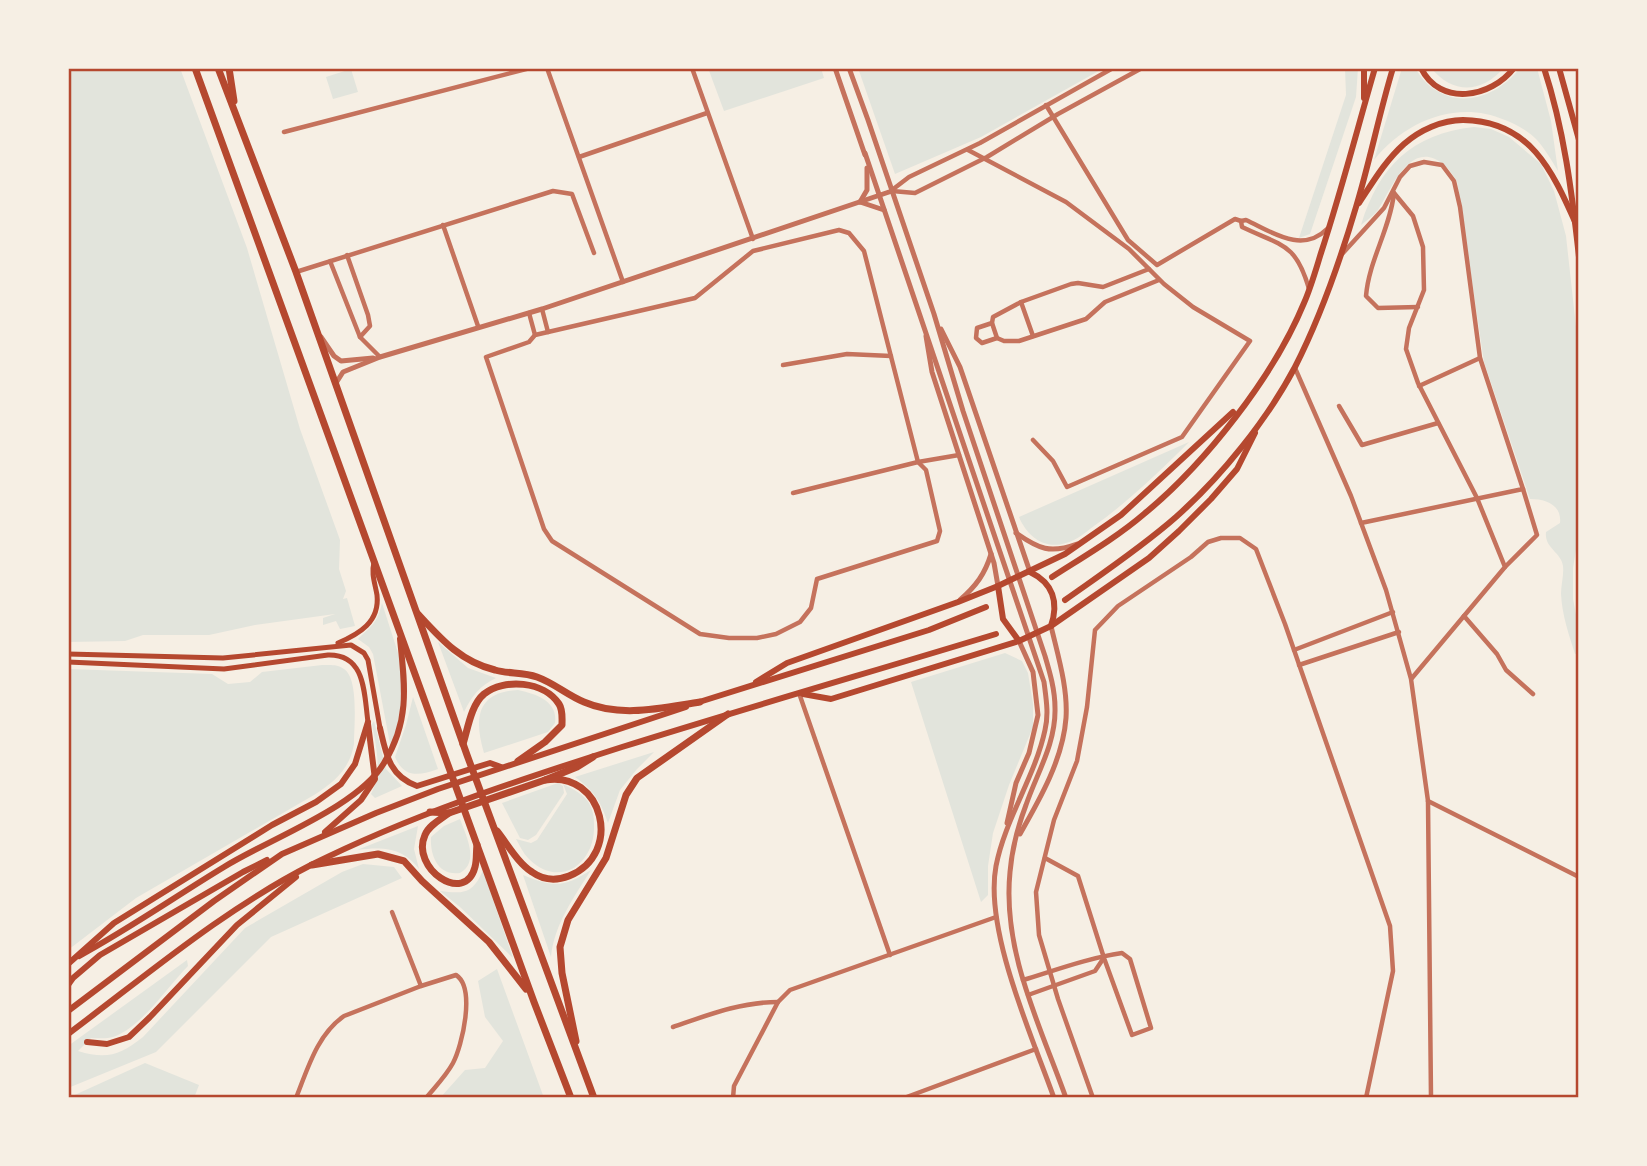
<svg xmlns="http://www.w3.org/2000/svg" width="1647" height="1166" font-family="Manrope,sans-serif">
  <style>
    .green { fill: #e2e4dc }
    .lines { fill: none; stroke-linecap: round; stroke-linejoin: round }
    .minor { stroke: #c5725c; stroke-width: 4.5 }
    .tertiary { stroke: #c5725c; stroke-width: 5 }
    .secondary { stroke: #b5482f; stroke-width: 5 }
    .primary { stroke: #b5482f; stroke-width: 6 }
    .trunk { stroke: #b5482f; stroke-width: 7 }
    .neatline { fill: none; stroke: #b5482f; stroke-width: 2.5 }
  </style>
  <rect width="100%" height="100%" fill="#f6efe4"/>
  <g class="green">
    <polygon points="68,68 180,68 247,248 300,429 340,540 339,569 346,591 343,599 347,598 355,626 340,629 336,621 323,625 323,618 335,614 255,625 209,635 143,635 125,641 68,642"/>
    <polygon points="708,68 821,68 824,78 724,111"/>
    <polygon points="858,68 1104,68 981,137 895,174"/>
    <polygon points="1345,68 1358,68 1356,97 1310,234 1299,238 1346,95"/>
    <path d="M1402 68H1415C1441 112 1491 105 1520 68H1537L1551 121 1558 171C1552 161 1545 149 1537 140 1529 131 1515 124 1505 120 1457 99 1405 121 1374 160Z"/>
    <path d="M1431 68H1504C1480 94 1453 94 1431 68Z"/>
    <polygon points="351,69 358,92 333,99 326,77"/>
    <path d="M1474 127 1491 129 1509 137 1541 164 1554 191 1566 236 1579 354V531L1573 568V599L1579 630V653L1575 654C1569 635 1562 615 1561 594 1561 585 1564 575 1563 566 1561 552 1544 548 1546 532L1560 523C1562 505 1546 499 1530 499L1484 362 1457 181C1453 176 1449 168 1443 164 1410 138 1391 190 1378 210 1373 216 1367 220 1361 225 1379 166 1412 134 1474 127Z"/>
    <path d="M1189 442C1159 472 1129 501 1094 526 1086 532 1077 540 1066 543 1044 550 1027 536 1019 517Z"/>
    <path d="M382 603 406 678 407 689 391 749 373 654 369 647 358 639C372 625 377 624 382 603Z"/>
    <path d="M438 642 468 668 496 678C480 686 472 695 464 712Z"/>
    <polygon points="1005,653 1022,661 1028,673 1033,704 1033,727 1009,785 993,833 988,866 988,895 981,902 911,682"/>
    <path d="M322 665C330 665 338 664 344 669 359 679 354 726 354 744 350 768 335 782 314 795L136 898 68 950V669L212 674 228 684 250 682 262 672Z"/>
    <path d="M518 690C536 694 558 701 555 723L548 732 484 753C474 719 476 692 518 690Z"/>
    <path d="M413 697 438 769C419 776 404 778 395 757L406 725Z"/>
    <path d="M374 721 386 769 402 786 375 798 371 794C383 772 376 747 372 724Z"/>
    <path d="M654 752 637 769 620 790 608 823C600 800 594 791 575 777Z"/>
    <polygon points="558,783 563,786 564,793 536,835 528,840 520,838 502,803"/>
    <path d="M563 784C573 789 583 794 589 803 593 810 594 817 594 824 596 864 559 890 528 858 523 853 520 846 516 839L531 843 537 840 567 794Z"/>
    <path d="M460 819C466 836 480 862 460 873 438 876 430 856 431 837L444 826Z"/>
    <path d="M418 826 414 849 419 869C402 847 383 847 357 850Z"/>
    <path d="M363 864 394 867 402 878 271 937 156 1052 68 1088V1046L187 960 188 966C167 987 142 1027 113 1037 106 1039 99 1038 91 1038L78 1051C107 1060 120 1055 143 1037L245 928 342 872Z"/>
    <path d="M483 870 513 958 460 907 440 891C464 894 473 894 483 870Z"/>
    <path d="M591 870C574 897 554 925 551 957L523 875C553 888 565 887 591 870Z"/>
    <polygon points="497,969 544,1098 440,1098 465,1070 485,1068 503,1041 485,1017 478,981"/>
    <polygon points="145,1063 199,1085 194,1098 68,1098"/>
  </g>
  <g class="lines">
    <g class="minor">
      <polyline points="547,68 623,282"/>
      <polyline points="692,68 753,239"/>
      <path d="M1046 105 1128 240 1157 265 1235 219 1241 221 1246 220C1272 232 1302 254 1327 229"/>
      <polyline points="284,132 530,68"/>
      <polyline points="968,150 1066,202 1129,249 1164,284 1193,307 1250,341 1182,437 1067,487 1053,461 1033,440"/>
      <polyline points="579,157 707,113"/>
      <polyline points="892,190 909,177 980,143 1113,68"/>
      <polyline points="892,191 915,193 987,157 1058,114 1142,68"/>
      <polyline points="1394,193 1413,216 1423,247 1424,290 1409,328 1406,349 1418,383 1477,498 1505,567 1412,678"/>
      <path d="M1394 193C1390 229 1369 260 1366 296L1378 308 1418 307"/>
      <path d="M1241 221 1242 227C1282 246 1296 243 1309 289"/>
      <polyline points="443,225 478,326"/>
      <polygon points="839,230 849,233 864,251 918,462 926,470 940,531 937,541 817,579 811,608 800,622 776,634 757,638 729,638 700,634 552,541 544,529 486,357 529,342 535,335 548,332 695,298 753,251"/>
      <polyline points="1343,253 1384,208 1400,177 1410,166 1424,162 1442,165 1454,181 1460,207 1480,358 1523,489 1361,523"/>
      <polyline points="347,255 368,315 370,326 360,337 380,357"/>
      <polyline points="330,261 360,337"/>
      <polyline points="1149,269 1103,287 1078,283 1071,284 1021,302 993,317 992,323 997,338 1004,341 1019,341 1086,319 1105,302 1159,280"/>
      <polyline points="296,272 553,191 572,194 594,253"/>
      <polyline points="1021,302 1033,336"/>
      <polyline points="542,309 548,332"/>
      <polyline points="529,313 535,335"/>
      <polyline points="992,323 977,328 976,338 982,343 997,338"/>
      <polyline points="783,365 847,354 891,356"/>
      <polyline points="1295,368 1351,496 1386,590 1411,679 1428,801 1431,1098"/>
      <polyline points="1419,386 1480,358"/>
      <polyline points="1339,406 1362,445 1438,423"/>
      <polyline points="793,493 918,462 959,455"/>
      <polyline points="1505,567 1537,535 1523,489"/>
      <polyline points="1464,616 1497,654 1506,670 1533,694"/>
      <polyline points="1294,650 1393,612"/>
      <polyline points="1299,665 1399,632"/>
      <polyline points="799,693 890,955"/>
      <polyline points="1428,801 1579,877"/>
      <polyline points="392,912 421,986"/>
      <path d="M1023 980C1056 970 1088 958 1122 953L1130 959 1151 1028 1132 1035 1104 958 1078 876 1045 858"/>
      <polyline points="1028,995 1095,971 1103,959"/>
      <path d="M673 1027C708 1015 741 1002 778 1002"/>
      <path d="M296 1098C308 1068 317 1035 344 1016L421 986 456 975C476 988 462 1046 453 1063 446 1076 435 1087 426 1098"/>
      <polyline points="733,1098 734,1086 778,1002 790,990 996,917"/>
      <polyline points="904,1098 1036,1049"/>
      <polyline points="1093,1098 1058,999 1039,935 1036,892 1054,820 1077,761 1087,707 1095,630 1118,606 1191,557 1208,542 1221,538 1240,538 1256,549 1285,624 1390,926 1393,971 1366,1098"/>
    </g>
    <g class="tertiary">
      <polyline points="835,68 865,155"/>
      <path d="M849 68 868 120 934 314 963 411 1045 656C1050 673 1055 690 1055 708 1056 743 1037 773 1026 805 1018 826 1012 849 1010 872 1002 951 1040 1025 1066 1098"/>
      <path d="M865 153 1044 682C1046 698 1049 714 1045 730 1035 777 1005 819 996 866 984 930 1032 1036 1054 1098"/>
      <polyline points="860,202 867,190 867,168"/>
      <polyline points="860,202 884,210"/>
      <polyline points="941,329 960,367 1030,572"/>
      <polyline points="926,336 932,372 994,563 998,586"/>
      <polyline points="321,337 334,356 341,361 373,358"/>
      <polyline points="336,383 343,372 380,357 542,309 892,191"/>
      <path d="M1016 533C1039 549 1050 554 1077 544"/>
      <path d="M960 600C976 586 985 574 991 554"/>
      <polyline points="1007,823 1016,783 1029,753 1038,715 1033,672 1019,641"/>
      <path d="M1020 834C1040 799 1063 759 1066 718 1068 688 1058 656 1051 626"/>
    </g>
    <g class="secondary">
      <path d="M338 643C359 634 380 622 377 595 375 583 371 574 374 562"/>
      <polyline points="68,654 223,658 351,645 364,653 368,660 380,728"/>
      <path d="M68 662 224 669 328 655C366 654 364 694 368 722"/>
    </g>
    <g class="primary">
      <path d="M1421 68C1440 107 1491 98 1514 68"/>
      <path d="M1544 68C1564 129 1572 193 1579 257"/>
      <polyline points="1559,68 1579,140"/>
      <polyline points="1579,68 1579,69"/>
      <polyline points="1364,98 1364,68"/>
      <path d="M1359 203C1373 182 1385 161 1404 144 1420 130 1442 120 1463 120 1530 121 1552 170 1576 224"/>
      <path d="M1030 572C1053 583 1059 602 1051 626"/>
      <path d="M1052 577C1083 557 1116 538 1144 514 1205 464 1274 376 1304 303 1311 287 1316 269 1321 253 1341 192 1357 130 1375 68"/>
      <polyline points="998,586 1003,619 1019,641"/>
      <path d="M1065 600C1103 573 1142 547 1176 517 1221 477 1267 420 1295 367 1321 316 1340 261 1356 207 1370 161 1379 114 1393 68"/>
      <polyline points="756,682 787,663 958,602 998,586 1065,554 1121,515 1233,412"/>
      <polyline points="803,694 831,699 1019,641 1051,626 1149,558 1179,531 1211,499 1237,469 1255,433"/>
      <polyline points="696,703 929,630 986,607"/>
      <path d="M380 728C386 754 389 776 417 786L490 763 501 767"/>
      <polyline points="325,832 361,800 375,779 368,724"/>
      <path d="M79 956C129 929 176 896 224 867 269 839 358 807 384 763 410 721 405 686 400 639"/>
      <polyline points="68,964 114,923 272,825 316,802 341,784 355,764 368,722"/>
      <polyline points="68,985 73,978 100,955 243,872 267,860"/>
      <polyline points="68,1011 214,901 282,854 376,813 438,789 686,707"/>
      <path d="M68 1034C147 975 223 910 311 865 411 815 516 781 622 747 746 708 871 672 996 634"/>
      <polyline points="87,1042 107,1044 129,1037 150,1017 237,925 296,877"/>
    </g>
    <g class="trunk">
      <polyline points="195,68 534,1002 571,1098"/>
      <polyline points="218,68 296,272 467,755 594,1098"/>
      <polyline points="229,68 234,101"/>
      <path d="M418 614C441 639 461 662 495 670 508 674 523 672 537 677 554 683 567 695 584 702 621 718 661 708 700 702"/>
      <path d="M463 744C468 728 471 705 484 694 504 678 544 681 559 704 563 710 562 718 562 725L545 742 518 761"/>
      <polyline points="430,812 449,813 545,780 577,767 593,757"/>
      <path d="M449 813C441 819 429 825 425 835 410 868 465 906 475 867 477 860 476 852 477 845"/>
      <path d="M497 831C508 845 518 863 532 872 543 880 556 881 569 876 624 854 603 770 545 780"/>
      <polyline points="312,865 378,854 404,861 422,881 489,942 526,989"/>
      <polyline points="576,1041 562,973 560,947 568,920 606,858 626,795 637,778 728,714"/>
    </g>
  </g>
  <rect width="1647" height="1166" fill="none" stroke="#f6efe4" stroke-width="140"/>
  <rect x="70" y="70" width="1507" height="1026" class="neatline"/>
</svg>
